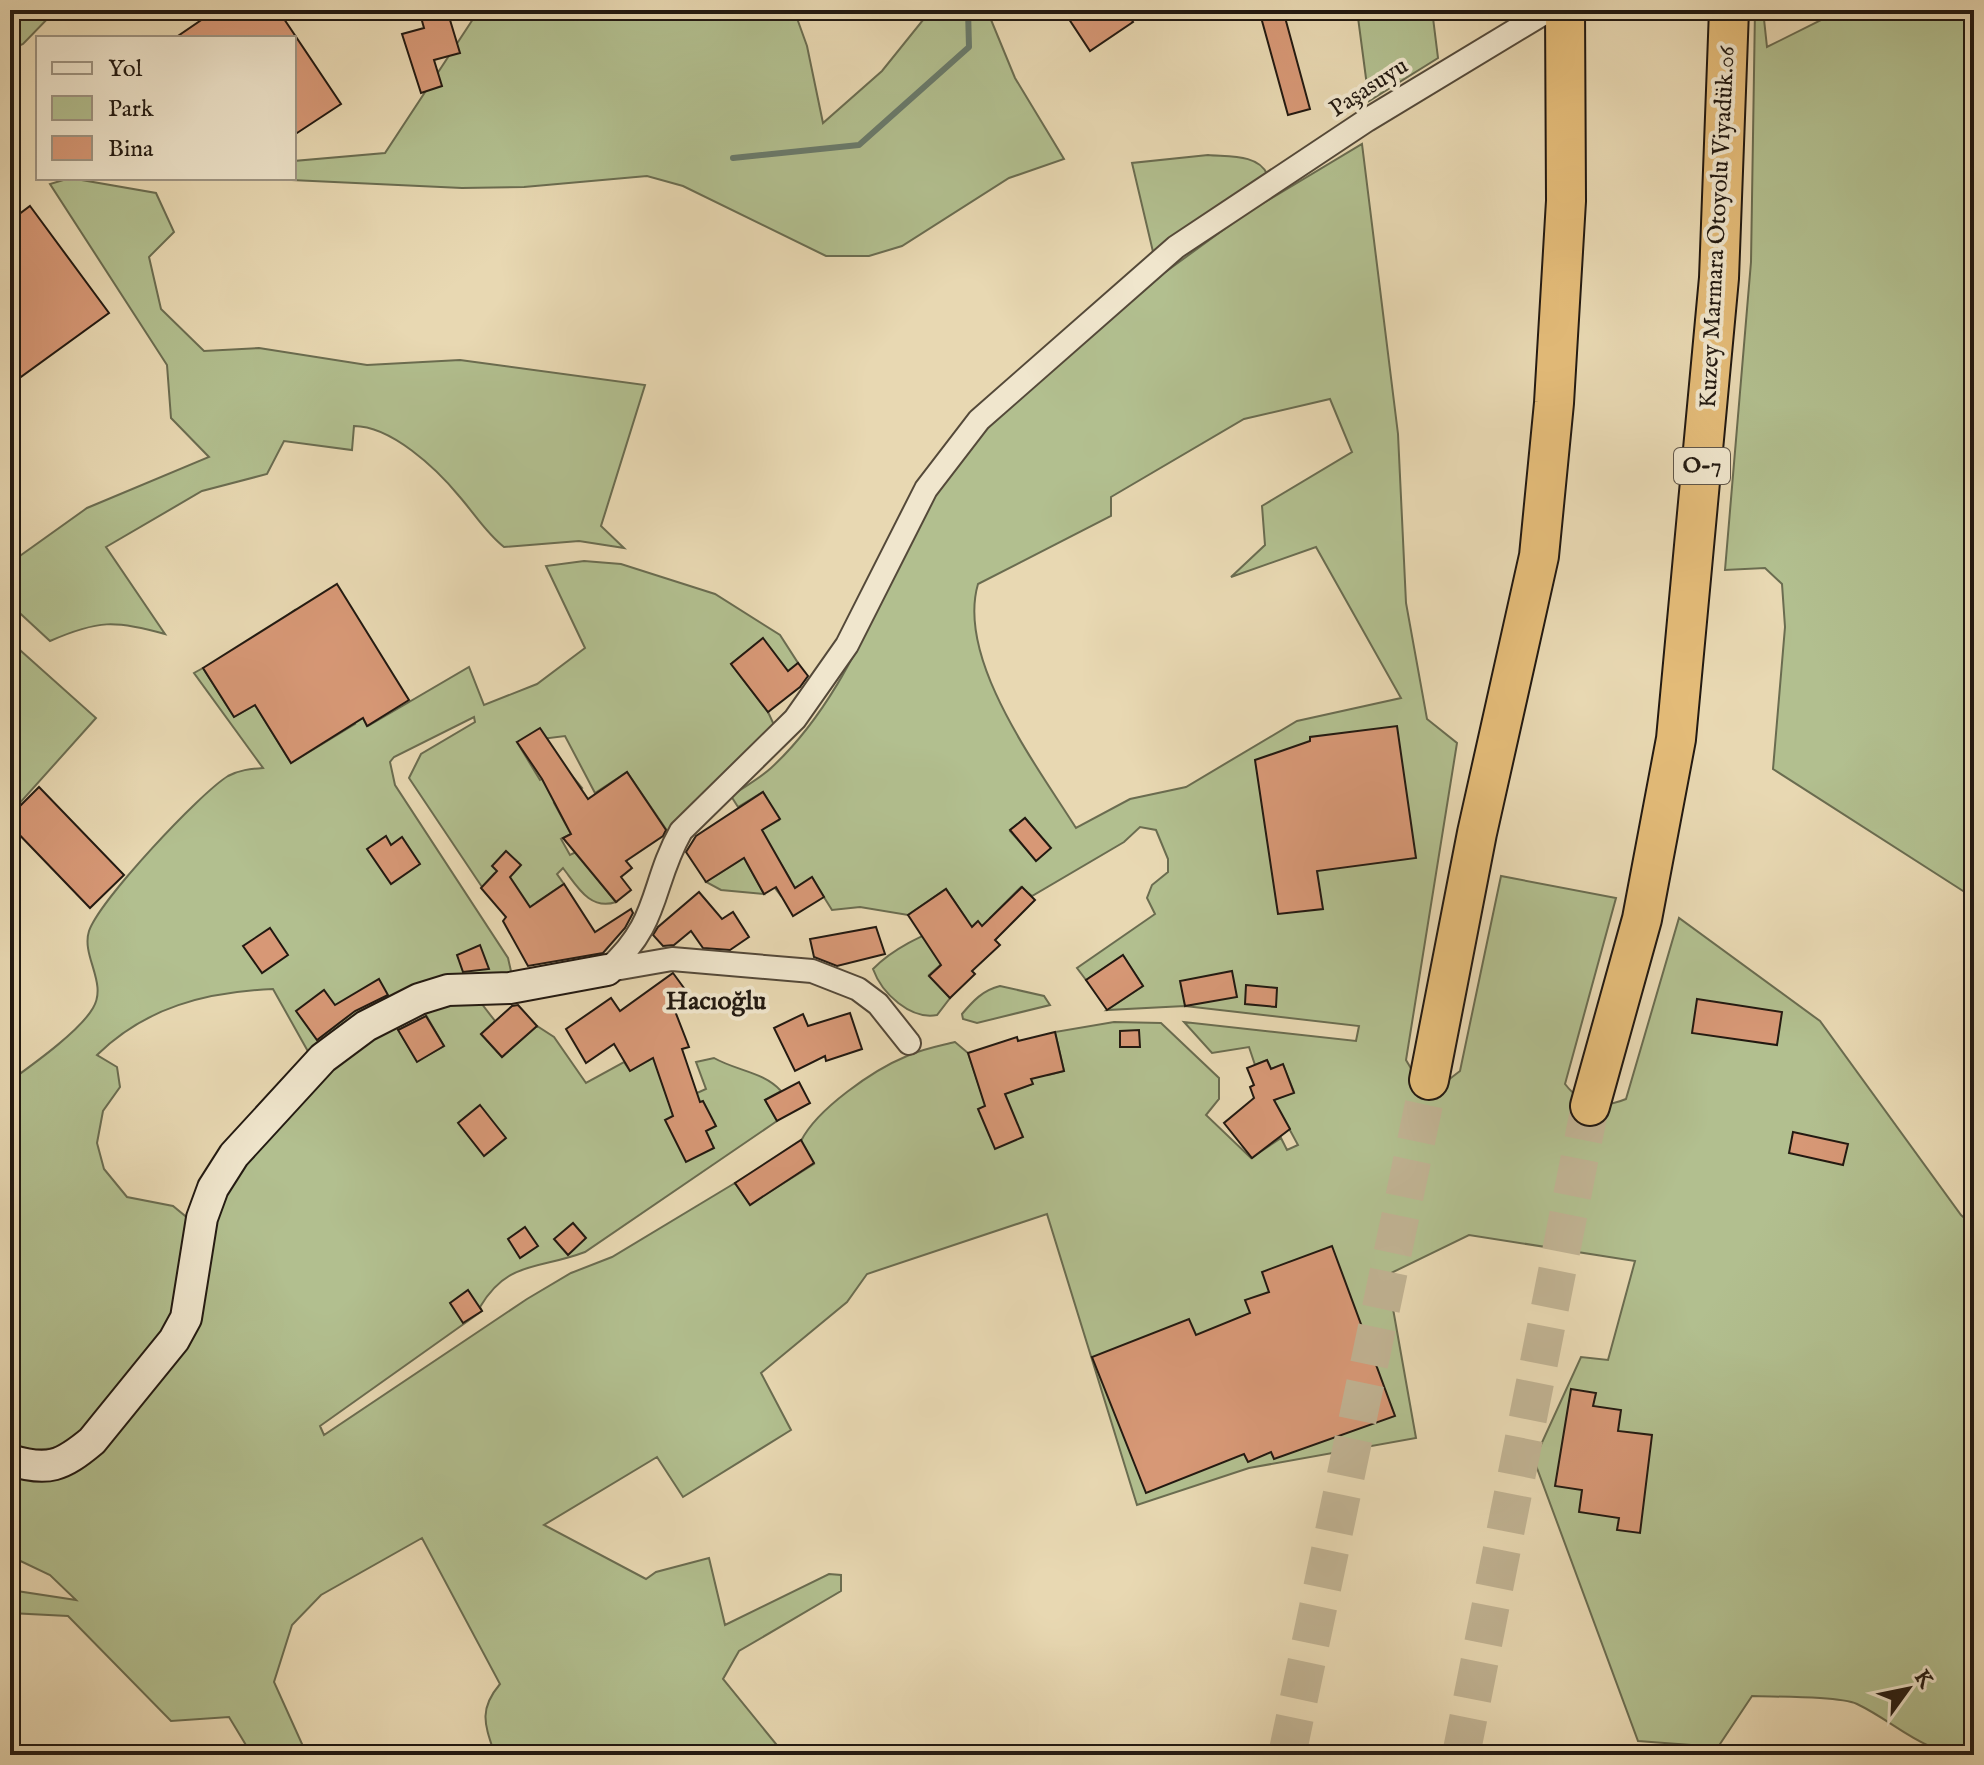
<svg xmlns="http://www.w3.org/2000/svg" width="1984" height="1765" font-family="'IM FELL English',serif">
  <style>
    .green { fill: #b2bf8f; stroke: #6a6c50; stroke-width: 2; fill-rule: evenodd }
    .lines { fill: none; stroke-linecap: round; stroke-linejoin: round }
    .stream { stroke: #697a6b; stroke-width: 6 }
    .building { fill: #d79876; stroke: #221911; stroke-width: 2 }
    .highway-tunnel { stroke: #c0b292; stroke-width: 38; stroke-dasharray: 38 19; stroke-linecap: butt }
    .street-casing { stroke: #544939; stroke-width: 26 }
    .secondary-casing { stroke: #221911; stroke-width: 34 }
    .highway-casing { stroke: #221911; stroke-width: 42 }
    .street { stroke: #f0e6cd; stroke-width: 22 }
    .secondary { stroke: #f0e6cd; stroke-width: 30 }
    .highway { stroke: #e4bc79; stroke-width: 38 }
    .labels { text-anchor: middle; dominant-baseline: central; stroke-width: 8; stroke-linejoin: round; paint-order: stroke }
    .shield { fill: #f0e6cd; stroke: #605649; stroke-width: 2 }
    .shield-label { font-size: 22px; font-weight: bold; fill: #221911 }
    .street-label { font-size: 24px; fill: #221911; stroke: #f0e6cd }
    .neighbourhood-label { font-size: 26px; font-weight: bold; fill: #221911; stroke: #f0e6cd }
  </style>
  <rect width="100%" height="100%" fill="#e8d8b2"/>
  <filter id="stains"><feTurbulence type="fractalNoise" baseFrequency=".0025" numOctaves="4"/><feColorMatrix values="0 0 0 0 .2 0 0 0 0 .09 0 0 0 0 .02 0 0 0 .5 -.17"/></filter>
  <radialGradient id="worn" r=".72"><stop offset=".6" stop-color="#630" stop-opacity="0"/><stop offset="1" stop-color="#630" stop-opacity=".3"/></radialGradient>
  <g class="green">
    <polygon points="10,10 56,10 23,44 10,50"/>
    <polygon points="479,10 794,10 807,46 823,123 882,71 931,10 987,10 1015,78 1064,159 1009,178 902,246 869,256 826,256 683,186 647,176 524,187 462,188 247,178 294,178 294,161 385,153"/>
    <polygon points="1357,10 1432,10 1438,58 1369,101"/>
    <polygon points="1755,10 1763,10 1767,47 1841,10 1974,10 1974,898 1773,769 1785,627 1782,584 1765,568 1725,570 1751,262"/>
    <path d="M1362 144 1398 434 1406 603 1427 719 1457 743 1406 1060 1415 1075 1447 1081 1460 1071 1501 876 1616 898 1565 1084C1581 1105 1602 1109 1626 1099L1679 918 1820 1021 1961 1215 1974 1226V1755C1922 1755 1899 1724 1857 1704 1839 1696 1775 1697 1752 1696L1718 1747 1638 1741 1534 1460 1581 1357 1608 1360 1635 1261 1469 1235 1387 1275 1416 1438 1249 1468 1137 1505 1047 1214 867 1274 847 1302 761 1373 791 1430 683 1497 657 1457 544 1525 646 1579 656 1572 709 1558 725 1625 829 1574 841 1575V1591L739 1651 723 1679 785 1755H495C485 1725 478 1710 500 1684L422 1538 321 1595 292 1625 274 1682 307 1755H252L229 1717 171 1721 68 1616 10 1613V1590L76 1600 50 1575 10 1556V1477L52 1479 179 1347 213 1228 233 1172 353 1048 396 1026 417 1061 444 1046 423 1010 478 999 495 1021 481 1034 502 1057 537 1026 554 1037 586 1083 624 1062 630 1071 656 1056 697 1093 706 1089 696 1062 714 1058C737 1071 764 1072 781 1091L765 1100 777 1121 585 1252C538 1270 508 1260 480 1307L482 1311 320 1426 324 1435 527 1299 571 1273 612 1257 735 1183 750 1204 814 1164 801 1141C817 1109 873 1070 907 1056 922 1049 939 1046 955 1042L968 1053 984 1101 1032 1084 1029 1073 1046 1067 1048 1075 1064 1071 1055 1032 1114 1022 1161 1023 1219 1078V1099L1206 1115 1251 1158 1281 1138 1287 1150 1298 1145 1278 1108 1264 1104 1294 1092 1283 1065 1271 1069 1267 1060 1255 1065 1249 1047 1212 1053 1184 1022 1356 1041 1359 1026 1185 1006 1107 1010 1143 986 1123 956 1086 980 1077 968 1155 914 1147 898 1152 885 1168 872V859L1156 830 1140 827 1124 842 1032 896 1021 887 990 918 1003 931 995 940 977 922 953 945 955 952 929 975 950 998 937 1015C911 1020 882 994 873 969 897 944 934 931 965 917L946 889 908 915 860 907 832 910 812 878 781 896 775 888 790 879 772 849 747 863 764 894 721 890 706 882 737 862 749 837 779 820 763 792 738 807 731 796C744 787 759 779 771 768 846 699 878 597 927 510 946 477 971 445 997 418L1164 273 1245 214ZM1330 399 1352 452 1262 506 1265 545 1231 577 1316 547 1401 698 1297 721 1186 787 1130 799 1076 828C1037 766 956 659 978 584L1111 516V497L1244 419ZM1025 818 1050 848 1036 860 1010 831Z"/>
    <path d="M1208 155C1229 157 1258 154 1267 174L1154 256 1132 163Z"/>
    <path d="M70 178 156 193 174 232 149 257 161 309 204 351 259 348 367 365 460 360 645 385 601 526 624 548 579 541 504 547C486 533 474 513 459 496 436 468 391 426 354 426L352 450 284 441 267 474 202 491 106 547 165 634C115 620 98 620 50 641L10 604V563L87 508 209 457 171 418 167 365 50 184Z"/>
    <path d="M584 561 621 564 715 594 780 635 798 663 787 675 763 639 731 664 768 712 775 727 668 832 627 772 595 793 565 736 517 742 540 780 564 766 582 788 554 803 571 834 561 839 570 855 607 837 587 866 616 902C590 911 577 886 563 868L557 874 564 884 537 902 559 935 494 874 482 887 409 778 421 754 475 722 474 717 394 757 390 762 395 785 508 958 513 980 310 1055 273 989C206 992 146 1007 97 1055L117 1067 120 1087 103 1111 97 1143 104 1169 127 1197 173 1206 190 1220 170 1321 87 1432 56 1448 34 1450 10 1445V1081C32 1065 80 1031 93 1008 108 983 81 956 89 931 100 900 199 794 228 776 239 770 250 769 263 768L194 673 203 668 234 717 255 705 291 763 355 724 288 615 295 610 368 726 469 667 484 705 537 684 585 648 546 566Z"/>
    <polygon points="21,651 96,718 10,814 10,662"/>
    <path d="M1000 986 1044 996 1050 1005 977 1023 963 1019 962 1014C973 1001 983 990 1000 986Z"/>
  </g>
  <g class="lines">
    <polyline class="stream" points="733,158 859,145 969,47 968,10"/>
  </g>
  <g class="building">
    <polygon points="216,10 278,10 341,104 294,135 294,38 175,38"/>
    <polygon points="419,10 447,10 460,53 434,60 442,86 421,93 402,34 424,28"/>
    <polygon points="1063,10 1125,10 1133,22 1090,51"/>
    <polygon points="1259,10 1283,10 1310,109 1288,115"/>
    <polygon points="30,206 109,313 18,379 10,368 10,221"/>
    <polygon points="337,584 409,700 367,726 363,718 291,763 255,705 234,717 203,668"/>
    <polygon points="763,638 788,671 798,663 808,676 800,687 768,712 731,664"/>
    <polygon points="1397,726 1416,858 1317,871 1323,909 1278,914 1255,760 1310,741 1310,737"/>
    <polygon points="540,728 588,799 627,772 666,830 663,836 626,861 632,868 621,877 631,890 616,902 563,838 571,834 542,779 517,742"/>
    <polygon points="39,787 124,875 90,908 10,825 10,816"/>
    <polygon points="763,792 780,819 762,830 795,888 812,877 824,897 793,916 776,887 764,894 744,858 706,882 686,852 696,836"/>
    <polygon points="1025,818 1051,848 1036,861 1010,830"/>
    <polygon points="386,836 391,845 402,837 420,864 391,884 367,849"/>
    <polygon points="506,851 521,865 510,877 530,907 564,884 595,932 631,909 633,913 625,928 603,953 528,966 503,921 506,917 481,888 497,871 492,866"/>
    <polygon points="1022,887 1035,900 995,940 1000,945 972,971 975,974 950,998 929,976 941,965 908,915 946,889 972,927 978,921 982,926"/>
    <polygon points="699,892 722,919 733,912 749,937 730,950 703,948 691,931 674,945 663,946 653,935 658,927"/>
    <polygon points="876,927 885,954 837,966 814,957 810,939"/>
    <polygon points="270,928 288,955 262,973 243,946"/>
    <polygon points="480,945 489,969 463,972 457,955"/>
    <polygon points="1123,955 1143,986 1107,1010 1086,980"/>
    <polygon points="1232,971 1237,997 1185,1006 1180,981"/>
    <polygon points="673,973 692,999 675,1011 689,1047 682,1049 700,1102 703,1101 716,1126 706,1131 714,1148 686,1162 665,1120 673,1116 653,1058 630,1071 614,1044 586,1063 566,1029 611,998 620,1011"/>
    <polygon points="379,979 388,995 355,1011 317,1040 296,1011 324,990 335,1005"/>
    <polygon points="1246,985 1277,988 1276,1007 1245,1004"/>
    <polygon points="1697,999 1782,1012 1777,1045 1692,1033"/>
    <polygon points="518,1005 537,1026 502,1057 481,1034 512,1006"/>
    <polygon points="850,1013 862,1049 826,1061 825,1056 795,1071 774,1028 803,1014 808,1026"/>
    <polygon points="426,1016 444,1046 417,1062 398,1030"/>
    <polygon points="1139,1030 1140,1047 1120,1047 1120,1031"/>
    <polygon points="1055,1032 1064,1071 1031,1079 1033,1084 1005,1094 1023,1137 995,1149 978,1109 985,1106 968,1053 1017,1037 1018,1041"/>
    <polygon points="1267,1060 1271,1069 1283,1064 1294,1093 1274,1100 1290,1129 1252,1158 1224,1123 1254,1098 1250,1087 1254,1085 1247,1068"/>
    <polygon points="799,1082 810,1103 777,1121 765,1100"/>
    <polygon points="480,1105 506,1138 484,1156 458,1123"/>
    <polygon points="1793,1132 1848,1144 1843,1165 1789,1153"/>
    <polygon points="801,1140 814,1163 750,1205 735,1183"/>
    <polygon points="573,1223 586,1238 568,1255 554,1239"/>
    <polygon points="525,1227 538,1246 520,1258 508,1239"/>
    <polygon points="1332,1246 1395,1416 1274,1459 1271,1452 1248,1462 1244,1454 1146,1493 1092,1357 1189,1319 1196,1335 1250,1313 1245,1300 1269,1292 1262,1272"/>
    <polygon points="468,1290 482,1311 463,1323 450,1303"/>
    <polygon points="1571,1389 1596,1393 1593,1406 1621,1410 1618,1431 1652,1435 1640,1533 1617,1530 1619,1518 1579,1512 1582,1490 1555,1486"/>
  </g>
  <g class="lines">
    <g class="highway-tunnel">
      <polyline points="1287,1755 1429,1080"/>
      <polyline points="1461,1755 1590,1106"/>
    </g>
    <g class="street-casing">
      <g id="street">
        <path d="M607 970C661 922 650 886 681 831L795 719 847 645 926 489 979 420 1176 247 1367 120 1549 10"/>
        <polyline points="609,970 672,959 812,971 858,989 878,1004 909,1043"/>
      </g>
    </g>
    <g class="secondary-casing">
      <path id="secondary" d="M10 1460C48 1472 62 1466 92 1441L174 1340 186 1318 202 1218 213 1188 234 1155 323 1058 366 1026 419 999 448 990 510 988 607 970"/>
    </g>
    <g class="highway-casing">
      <g id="highway">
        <polyline points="1429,1080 1477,833 1539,556 1554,403 1566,201 1565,10"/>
        <polyline points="1590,1106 1642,919 1676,739 1719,278 1729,10"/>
      </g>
    </g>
    <use href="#street" class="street"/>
    <use href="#secondary" class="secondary"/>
    <use href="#highway" class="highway"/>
  </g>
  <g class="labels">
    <rect class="shield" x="1674" y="448" width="56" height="36" rx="6"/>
    <g class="shield-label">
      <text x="1702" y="466">O-7</text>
    </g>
    <g class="street-label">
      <text transform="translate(1369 88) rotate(-33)">Paşasuyu</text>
      <text transform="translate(1718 227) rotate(-87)">Kuzey Marmara Otoyolu Viyadük.06</text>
    </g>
    <g class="neighbourhood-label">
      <text x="716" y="1001">Hacıoğlu</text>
    </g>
  </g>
  <rect width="1984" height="1765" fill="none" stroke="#e8d8b2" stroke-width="40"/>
  <rect x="12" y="12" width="1960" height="1741" fill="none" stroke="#221911" stroke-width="4"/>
  <rect x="20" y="20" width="1944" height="1725" fill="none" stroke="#221911" stroke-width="2"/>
  <rect x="36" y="36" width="260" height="144" fill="#f0e6cd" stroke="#9e9482" stroke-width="2"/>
  <rect x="52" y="62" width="40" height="12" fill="#f0e6cd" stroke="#9e9482" stroke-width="2"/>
  <text x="108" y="76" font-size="24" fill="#221911">Yol</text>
  <rect x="52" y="96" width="40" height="24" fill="#b2bf8f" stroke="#9e9482" stroke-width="2"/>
  <text x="108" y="116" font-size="24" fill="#221911">Park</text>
  <rect x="52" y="136" width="40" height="24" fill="#d79876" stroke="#9e9482" stroke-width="2"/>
  <text x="108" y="156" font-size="24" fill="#221911">Bina</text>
  <g transform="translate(1908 1689) rotate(57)" stroke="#f0e6cd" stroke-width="6" paint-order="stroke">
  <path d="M0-6L14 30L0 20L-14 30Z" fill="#221911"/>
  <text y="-12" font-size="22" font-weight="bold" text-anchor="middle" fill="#221911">K</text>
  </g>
  <rect width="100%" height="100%" filter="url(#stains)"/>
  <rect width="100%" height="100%" fill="url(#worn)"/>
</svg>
